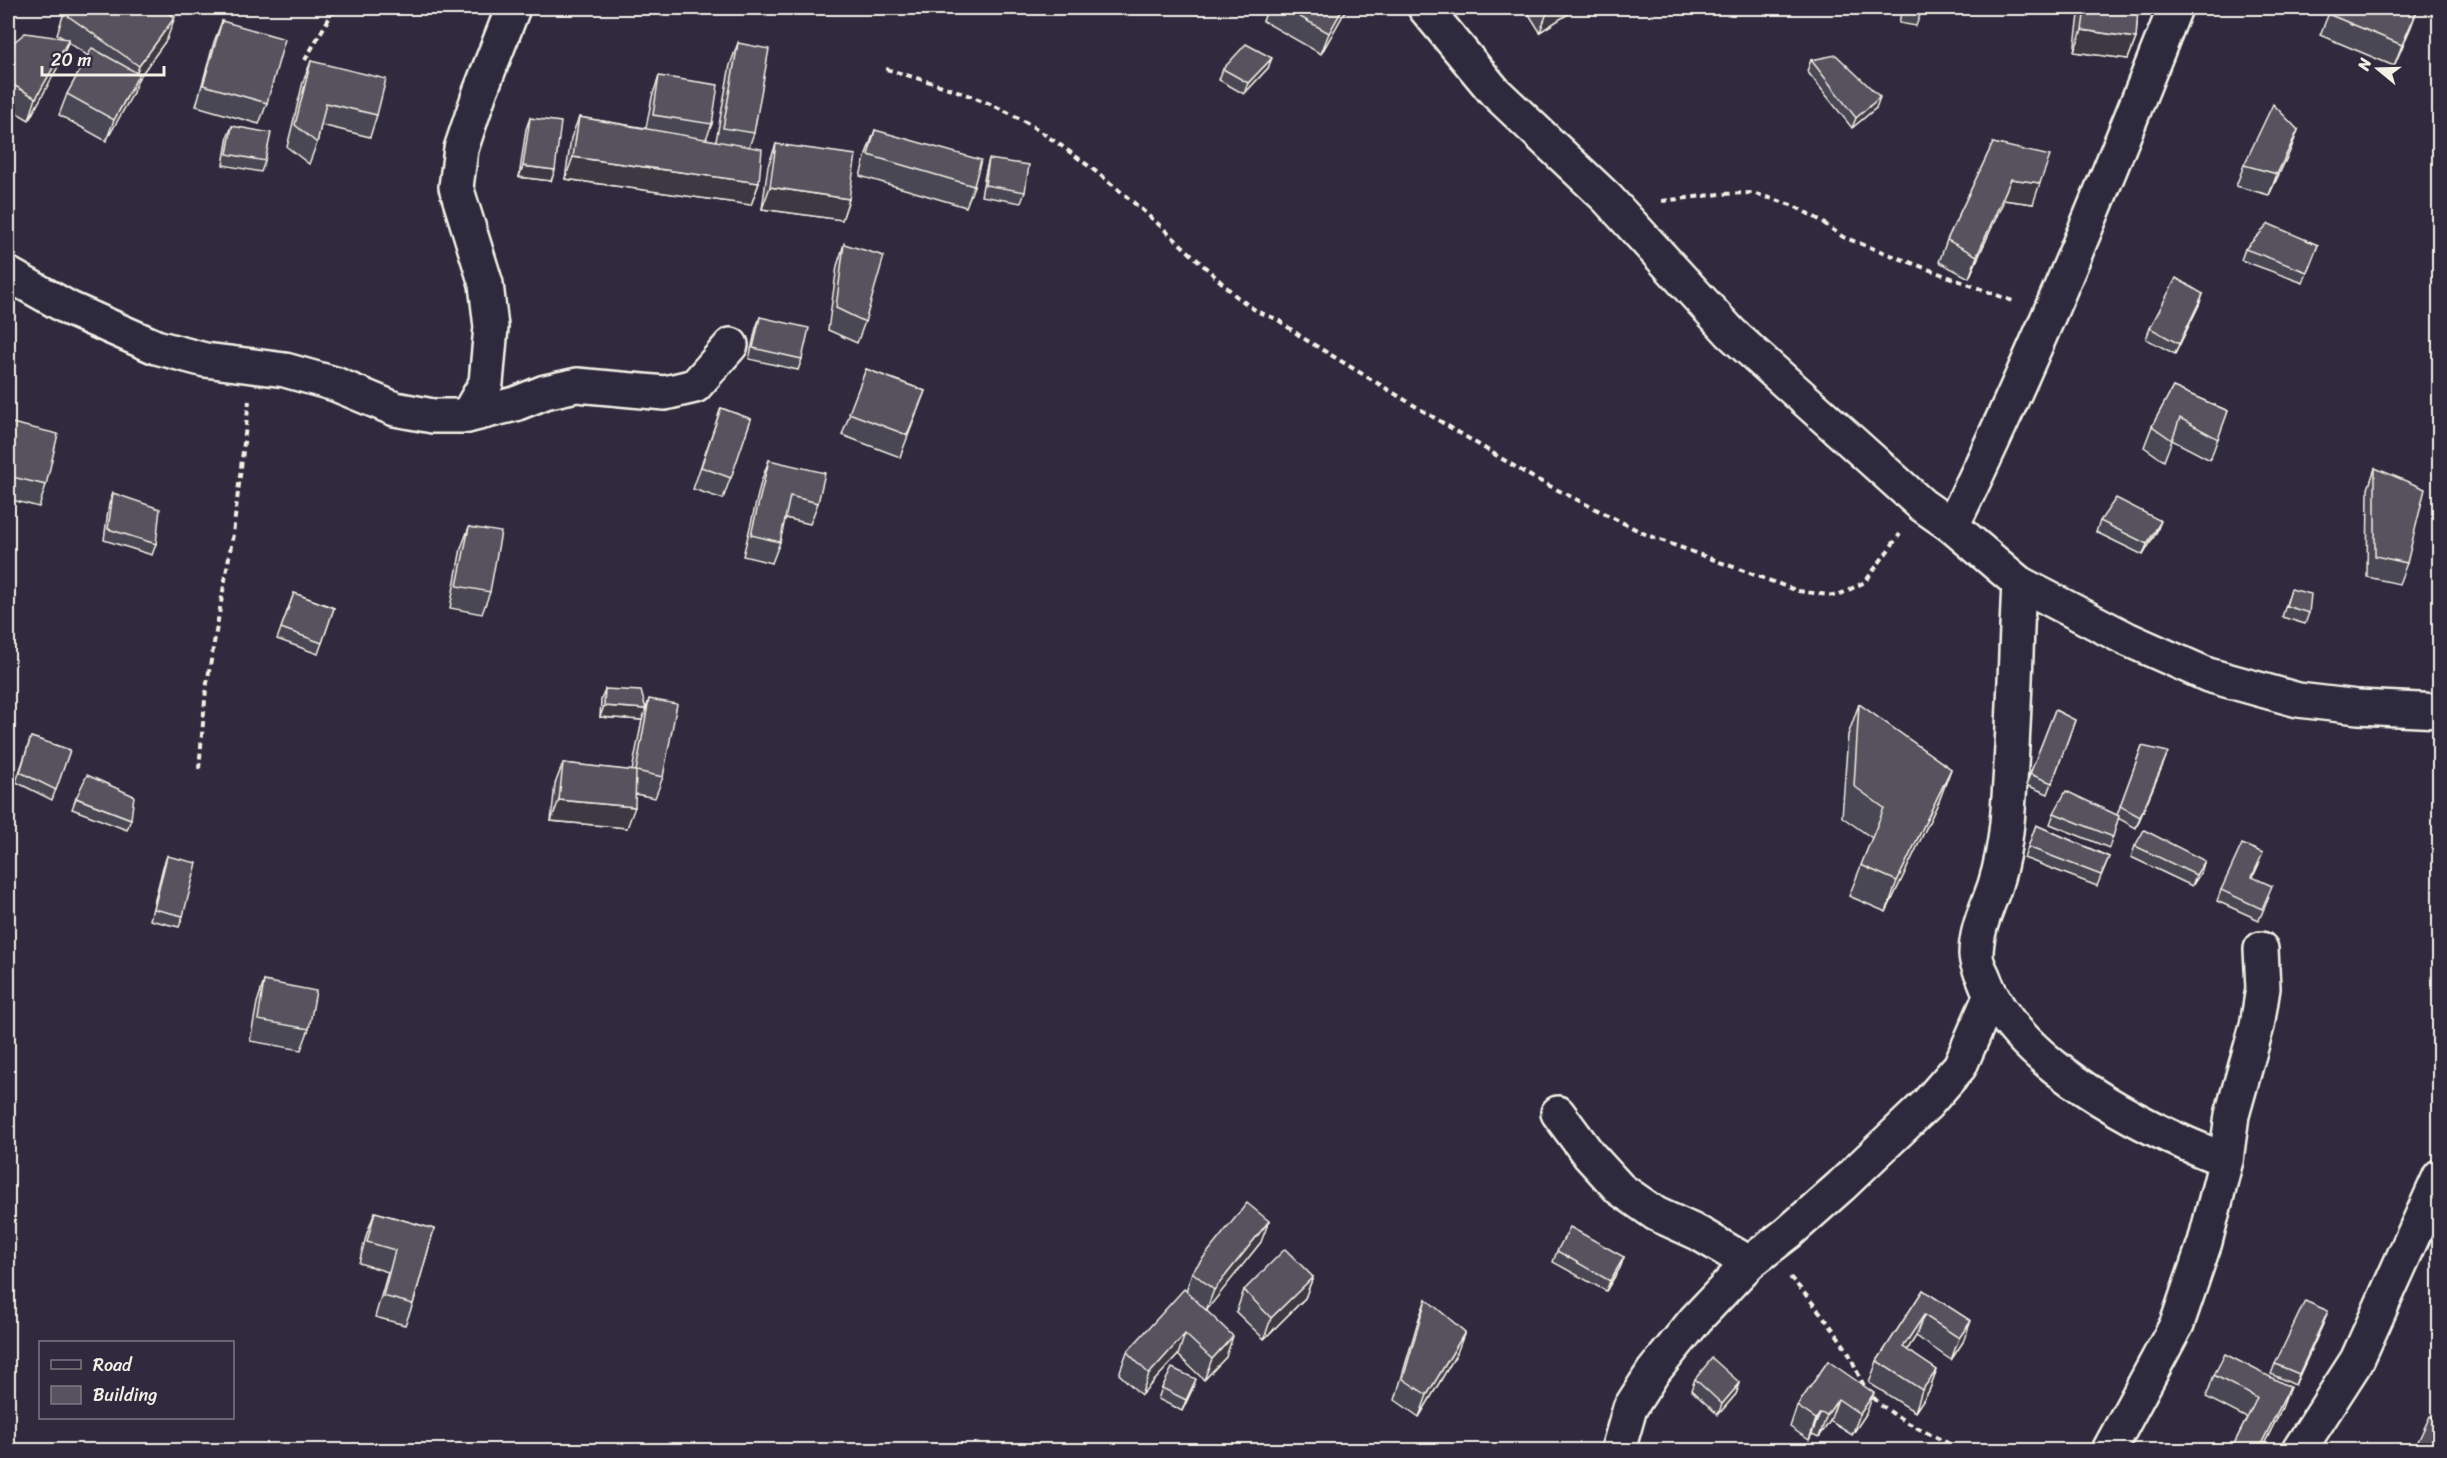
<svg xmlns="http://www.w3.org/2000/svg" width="2447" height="1458" font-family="Sriracha,sans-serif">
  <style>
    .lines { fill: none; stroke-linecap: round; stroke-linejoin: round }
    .minor-casing { stroke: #f4f1e8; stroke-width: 38 }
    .path { stroke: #f4f1e8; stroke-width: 4; stroke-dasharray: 6 4.5; stroke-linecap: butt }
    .minor { stroke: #2f2a3d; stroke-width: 33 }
    .wall { fill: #4a4752; stroke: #f4f1e8; stroke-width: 1.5 }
    .shaded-wall { fill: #3c3942; stroke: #f4f1e8; stroke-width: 1.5 }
    .building { fill: #56525f; stroke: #f4f1e8; stroke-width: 1.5 }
  </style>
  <rect width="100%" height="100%" fill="#2f2a3d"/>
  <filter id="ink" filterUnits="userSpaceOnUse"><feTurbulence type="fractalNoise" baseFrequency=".0167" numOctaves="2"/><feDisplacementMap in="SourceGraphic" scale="12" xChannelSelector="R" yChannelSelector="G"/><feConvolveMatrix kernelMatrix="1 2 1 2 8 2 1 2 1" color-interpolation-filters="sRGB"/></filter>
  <g filter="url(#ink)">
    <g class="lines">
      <g class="minor-casing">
        <g id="minor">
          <polyline points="1425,8 1494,91 1607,198 1731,333 1922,505 1952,526 2019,583 2127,639 2208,675 2298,700 2358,707 2440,711"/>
          <polyline points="8,274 70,309 156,347 205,360 285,370 335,384 395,409 433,416 467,416 515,404 545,392 577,385 665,393 695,386 731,345"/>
          <polyline points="467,416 486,383 491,327 486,284 456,187 461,149 480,92 513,8"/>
          <path d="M1952 526C2035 358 2106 181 2175 8"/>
          <path d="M2019 583C2015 663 2014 743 2007 823 2005 844 2001 866 1995 885 1987 909 1976 929 1976 955 1976 962 1980 970 1983 976 2014 1064 2144 1129 2226 1160"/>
          <polyline points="1558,1113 1589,1155 1620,1189 1656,1214 1698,1233 1749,1263"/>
          <polyline points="1618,1450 1630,1408 1653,1372 1696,1319 1749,1263 1788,1233 1841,1186 1927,1104 1960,1066 1990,997"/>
          <polyline points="2109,1450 2177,1324 2205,1242 2226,1160 2232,1115 2257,1026 2263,988 2261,949"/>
          <polyline points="2299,1450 2357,1360 2440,1176"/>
        </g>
      </g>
      <g class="path">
        <polyline points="305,60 335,8"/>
        <path d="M886 69C934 83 984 97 1027 123 1104 171 1171 235 1237 297L1258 312 1277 319 1303 338 1532 477 1647 535 1798 591 1836 596 1865 582 1900 534"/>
        <polyline points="1662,201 1720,194 1752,193 1773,199 1794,206 1818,219 1843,237 2015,302"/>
        <polyline points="199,769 206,689 233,534 249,401"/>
        <path d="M1790 1277C1811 1300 1831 1325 1847 1350 1856 1366 1860 1385 1874 1398 1898 1422 1932 1434 1961 1450"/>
      </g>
      <use href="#minor" class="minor"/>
    </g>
    <g class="wall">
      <polygon points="1268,8 1347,8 1321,54 1263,21"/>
      <polygon points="1525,8 1571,8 1568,14 1540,32"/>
      <polygon points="1902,8 1921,8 1920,15 1916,26 1899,23"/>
      <polygon points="2080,8 2138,8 2136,38 2128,59 2074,52"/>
      <polygon points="2331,8 2418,8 2394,66 2320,35"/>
      <polygon points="64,13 167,39 138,79 132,95 106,141 59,115 67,94 88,56 68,42 61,61 29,120 8,108 8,47 63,38 57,34"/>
      <polygon points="222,21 267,103 259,124 196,106 214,42"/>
      <polygon points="738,43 754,133 749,147 759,183 751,205 565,179 571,138 579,117 646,128 652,97 659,76 712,124 706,139 716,141 730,65"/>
      <polygon points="1811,60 1876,108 1852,128 1807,71"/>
      <polygon points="311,61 377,115 370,137 321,125 317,143 309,164 287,147 303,82"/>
      <polygon points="1268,68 1244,94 1219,80 1223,69"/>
      <polygon points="530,118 555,170 551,181 519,177 526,129"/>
      <polygon points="232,126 265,161 261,172 223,165 228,136"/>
      <polygon points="875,130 974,186 966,207 860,176 867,151"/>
      <polygon points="2298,130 2290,151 2269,195 2236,186 2244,165"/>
      <polygon points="1993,143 2033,204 2004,200 1969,278 1939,262 1947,240"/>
      <polygon points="776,144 849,199 842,220 762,209 768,166"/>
      <polygon points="989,159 1025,192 1021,203 981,196 986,170"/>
      <polygon points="844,244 865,322 857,343 828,330 837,266"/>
      <polygon points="2318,245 2303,283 2241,260 2245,249"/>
      <polygon points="2203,294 2199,305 2175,354 2146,339 2150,328"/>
      <polygon points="760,317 802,359 798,370 749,359 756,328"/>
      <polygon points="866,369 925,391 900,457 842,435"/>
      <polygon points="2173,387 2228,411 2210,460 2172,440 2164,461 2144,447 2152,426"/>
      <polygon points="721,408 751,419 723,499 693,489"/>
      <polygon points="8,422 46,485 39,507 8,499"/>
      <polygon points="769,460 818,503 810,524 785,518 780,542 772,563 743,556 761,482"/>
      <polygon points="2375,468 2407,563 2399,584 2367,577 2368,489"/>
      <polygon points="113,493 156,544 152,555 104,540 109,504"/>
      <polygon points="2100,521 2157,531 2143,555 2096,532"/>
      <polygon points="469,527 490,592 482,614 450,608 461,548"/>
      <polygon points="2291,589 2309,613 2305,624 2282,617"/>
      <polygon points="294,593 334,608 318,654 277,639"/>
      <polygon points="605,689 646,709 649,699 663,777 655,798 635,794 627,828 551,821 555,784 563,763 632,771 642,720 600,717 601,700"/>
      <polygon points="1859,704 1951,769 1939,801 1886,912 1849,896 1872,838 1842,817 1848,735"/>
      <polygon points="2055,710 2075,720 2048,794 2026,785"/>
      <polygon points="31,737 70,750 52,800 16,782"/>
      <polygon points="2142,746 2164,762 2136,828 2118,818 2109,848 2050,824 2054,813 2117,815"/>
      <polygon points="76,798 131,819 127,830 72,809"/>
      <polygon points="2036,825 2109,857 2097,886 2024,858"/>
      <polygon points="2135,846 2201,872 2192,886 2131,857"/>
      <polygon points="167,856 183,916 179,927 150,920 163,867"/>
      <polygon points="2259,864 2253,877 2269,897 2259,920 2217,901 2221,890"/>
      <polygon points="264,981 309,1029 301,1050 250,1041 257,1003"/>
      <polygon points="375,1212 434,1229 413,1304 405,1325 375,1317 388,1272 359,1263 367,1233"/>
      <polygon points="1261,1242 1206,1310 1226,1357 1204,1380 1178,1355 1141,1395 1119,1374 1127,1352 1186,1291 1192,1272"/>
      <polygon points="1557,1251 1624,1257 1620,1268 1606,1291 1553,1262"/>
      <polygon points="1313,1277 1305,1298 1264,1339 1236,1312 1244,1290"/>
      <polygon points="1923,1290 1963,1342 1951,1360 1916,1336 1907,1350 1937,1370 1929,1391 1915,1412 1869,1383 1877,1361"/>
      <polygon points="1426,1299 1457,1353 1419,1417 1395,1400 1418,1321"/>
      <polygon points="2324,1322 2295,1385 2271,1374 2275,1364"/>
      <polygon points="1828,1361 1866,1414 1852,1435 1830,1421 1819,1437 1812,1434 1809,1440 1790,1427 1797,1406"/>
      <polygon points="2214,1375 2282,1408 2261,1450 2231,1450 2247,1418 2206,1397"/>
      <polygon points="1695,1379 1740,1383 1736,1394 1718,1415 1691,1390"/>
      <polygon points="1162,1388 1192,1390 1182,1411 1158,1399"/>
    </g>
    <g class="shaded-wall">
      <polygon points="1343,8 1347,8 1321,54 1329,33"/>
      <polygon points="1553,8 1571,8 1568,14 1540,32 1548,10"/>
      <polygon points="2418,8 2411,27 2394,66 2402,45"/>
      <polygon points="175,17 167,39 138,79 132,95 106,141 114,120 132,88 139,66"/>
      <polygon points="2082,30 2136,38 2128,59 2074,52"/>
      <polygon points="69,39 61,61 29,120 36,98"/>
      <polygon points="1272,58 1268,68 1244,94 1248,83"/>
      <polygon points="1880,97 1876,108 1852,128 1856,118"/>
      <polygon points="2298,130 2290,151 2269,195 2277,174"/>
      <polygon points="573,157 759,183 751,205 565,179"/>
      <polygon points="523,166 555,170 551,181 519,177"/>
      <polygon points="2011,179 2040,183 2033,204 2004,200 1969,278 1977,256"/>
      <polygon points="770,187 849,199 842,220 762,209"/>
      <polygon points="2203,294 2199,305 2175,354 2179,344"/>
      <polygon points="2161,521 2157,531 2143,555 2147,544"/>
      <polygon points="604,706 646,709 642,720 600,717"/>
      <polygon points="2168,752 2164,762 2136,828 2140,817"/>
      <polygon points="1951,769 1939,801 1886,912 1897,881"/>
      <polygon points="559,800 635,807 627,828 551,821"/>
      <polygon points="2205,861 2201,872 2192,886 2196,875"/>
      <polygon points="1269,1221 1261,1242 1206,1311 1214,1290"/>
      <polygon points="1624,1257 1620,1268 1606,1291 1610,1281"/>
      <polygon points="1313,1277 1305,1298 1264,1339 1271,1318"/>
      <polygon points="2328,1311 2324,1322 2295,1385 2299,1374"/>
      <polygon points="1924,1315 1916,1336 1895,1369 1903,1347"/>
      <polygon points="1971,1321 1963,1342 1951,1360 1959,1338"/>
      <polygon points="1465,1332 1457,1353 1419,1417 1427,1395"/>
      <polygon points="1185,1334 1178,1355 1141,1395 1149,1374"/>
      <polygon points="1233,1336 1226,1357 1204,1380 1212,1359"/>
      <polygon points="1937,1370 1929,1391 1915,1412 1922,1390"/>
      <polygon points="1196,1379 1192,1390 1182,1411 1186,1400"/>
      <polygon points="1740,1383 1736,1394 1718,1415 1722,1404"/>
      <polygon points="2290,1387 2282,1408 2261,1450 2258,1450"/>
      <polygon points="1874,1393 1866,1414 1852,1435 1860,1414"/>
      <polygon points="1838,1399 1830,1421 1819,1437 1827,1415"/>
      <polygon points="1820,1413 1812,1434 1809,1440 1816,1419"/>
    </g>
    <g class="building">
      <polygon points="68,8 161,8 175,17 139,66 64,13"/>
      <polygon points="1284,8 1343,8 1329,33"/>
      <polygon points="1904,8 1921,8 1920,15 1903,12"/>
      <polygon points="2085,8 2138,8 2136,38 2082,30"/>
      <polygon points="2331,8 2418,8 2402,45 2328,14"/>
      <polygon points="222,21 285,39 267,103 203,85"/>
      <polygon points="25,33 69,39 36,98 8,82 8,47"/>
      <polygon points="738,43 769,49 754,133 723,128"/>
      <polygon points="1246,44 1272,58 1248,83 1223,69"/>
      <polygon points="92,48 139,74 114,120 67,94"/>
      <polygon points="1836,55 1880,97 1856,118 1811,60"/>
      <polygon points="311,61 386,79 377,115 326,103 317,143 295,125"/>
      <polygon points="659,76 718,85 712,124 653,115"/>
      <polygon points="2273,104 2298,130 2277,174 2244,165"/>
      <polygon points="579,117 762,149 759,183 573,157"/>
      <polygon points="530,118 561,122 555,170 523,166"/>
      <polygon points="232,126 271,133 265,161 227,154"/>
      <polygon points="875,130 981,160 974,186 868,155"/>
      <polygon points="1993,143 2050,156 2040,183 2011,179 1977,256 1947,240"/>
      <polygon points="776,144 856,155 849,199 770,187"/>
      <polygon points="989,159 1029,165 1025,192 985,185"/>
      <polygon points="2269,224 2318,245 2307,272 2245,249"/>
      <polygon points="844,244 884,256 865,322 836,308"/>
      <polygon points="2176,278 2203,294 2179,344 2150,328"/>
      <polygon points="760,317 809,328 802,359 753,348"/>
      <polygon points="866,369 925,391 907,435 849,413"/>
      <polygon points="2173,387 2228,411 2218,439 2180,418 2172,440 2152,426"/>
      <polygon points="721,408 751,419 731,478 701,467"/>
      <polygon points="8,422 58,434 46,485 8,476"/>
      <polygon points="769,460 825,473 818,503 790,496 780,542 751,535"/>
      <polygon points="2375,468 2425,489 2407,563 2375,556"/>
      <polygon points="113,493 160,509 156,544 108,529"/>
      <polygon points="2116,498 2161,521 2147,544 2100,521"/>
      <polygon points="469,527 501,532 490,592 457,586"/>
      <polygon points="2291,589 2311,594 2309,613 2286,606"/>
      <polygon points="294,593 334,608 322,643 281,628"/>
      <polygon points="605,689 641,691 646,709 604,706"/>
      <polygon points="649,699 677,704 663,777 636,771"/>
      <polygon points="1859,704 1951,769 1897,881 1861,865 1884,808 1854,786"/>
      <polygon points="2055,710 2075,720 2052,783 2030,774"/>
      <polygon points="31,737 70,750 56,790 20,772"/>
      <polygon points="2142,746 2168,752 2140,817 2120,806"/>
      <polygon points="563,763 636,771 635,807 559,800"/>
      <polygon points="87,775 134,796 131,819 76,798"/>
      <polygon points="2066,791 2119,816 2113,837 2054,813"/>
      <polygon points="2036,825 2109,857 2101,875 2028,847"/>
      <polygon points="2144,830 2205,861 2196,875 2135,846"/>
      <polygon points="2242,844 2263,853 2252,877 2272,886 2262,909 2221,890"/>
      <polygon points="167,856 197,863 183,916 154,909"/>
      <polygon points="264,981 316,991 309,1029 258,1020"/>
      <polygon points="1247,1203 1269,1221 1214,1290 1192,1272"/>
      <polygon points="375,1212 434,1229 413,1304 383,1296 395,1250 367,1242"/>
      <polygon points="1570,1227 1624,1257 1610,1281 1557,1251"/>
      <polygon points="1285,1249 1313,1277 1271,1318 1244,1290"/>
      <polygon points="1184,1289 1233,1336 1212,1359 1185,1334 1149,1374 1127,1352"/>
      <polygon points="1923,1290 1971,1321 1959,1338 1924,1315 1903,1347 1937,1370 1922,1390 1877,1361"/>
      <polygon points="1426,1299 1465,1332 1427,1395 1403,1379"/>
      <polygon points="2305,1301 2328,1311 2299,1374 2275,1364"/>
      <polygon points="2225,1354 2290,1387 2258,1450 2231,1450 2257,1398 2214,1375"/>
      <polygon points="1712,1358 1740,1383 1722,1404 1695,1379"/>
      <polygon points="1828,1361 1874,1393 1860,1414 1838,1399 1827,1415 1820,1413 1816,1419 1797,1406"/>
      <polygon points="1172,1368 1196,1379 1186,1400 1162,1388"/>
      <polygon points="2430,1416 2439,1420 2439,1450 2414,1450"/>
      <polygon points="1964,1447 1970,1450 1961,1450"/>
    </g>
  </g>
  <rect width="2447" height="1458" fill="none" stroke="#2f2a3d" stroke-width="30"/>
  <rect x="15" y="15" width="2417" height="1428" fill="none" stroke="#f4f1e8" stroke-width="2" filter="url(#ink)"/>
  <rect x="39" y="1341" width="195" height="78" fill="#2f2a3d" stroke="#7e7a81" stroke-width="1.5"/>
  <rect x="51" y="1360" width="30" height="9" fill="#2f2a3d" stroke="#7e7a81" stroke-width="1.5"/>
  <text x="93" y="1371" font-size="18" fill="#f4f1e8">Road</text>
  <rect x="51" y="1386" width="30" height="18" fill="#56525f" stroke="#7e7a81" stroke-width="1.5"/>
  <text x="93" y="1401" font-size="18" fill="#f4f1e8">Building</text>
  <g transform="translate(2378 69) rotate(289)" stroke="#2f2a3d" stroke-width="4.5" paint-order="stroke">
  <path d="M0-4.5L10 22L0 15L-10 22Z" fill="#f4f1e8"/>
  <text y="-9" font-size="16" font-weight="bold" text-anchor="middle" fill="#f4f1e8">N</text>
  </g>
  <path d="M42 66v9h122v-9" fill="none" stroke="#f4f1e8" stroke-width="3"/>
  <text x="51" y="66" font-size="18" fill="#f4f1e8" stroke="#2f2a3d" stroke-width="4.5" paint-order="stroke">20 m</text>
</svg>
